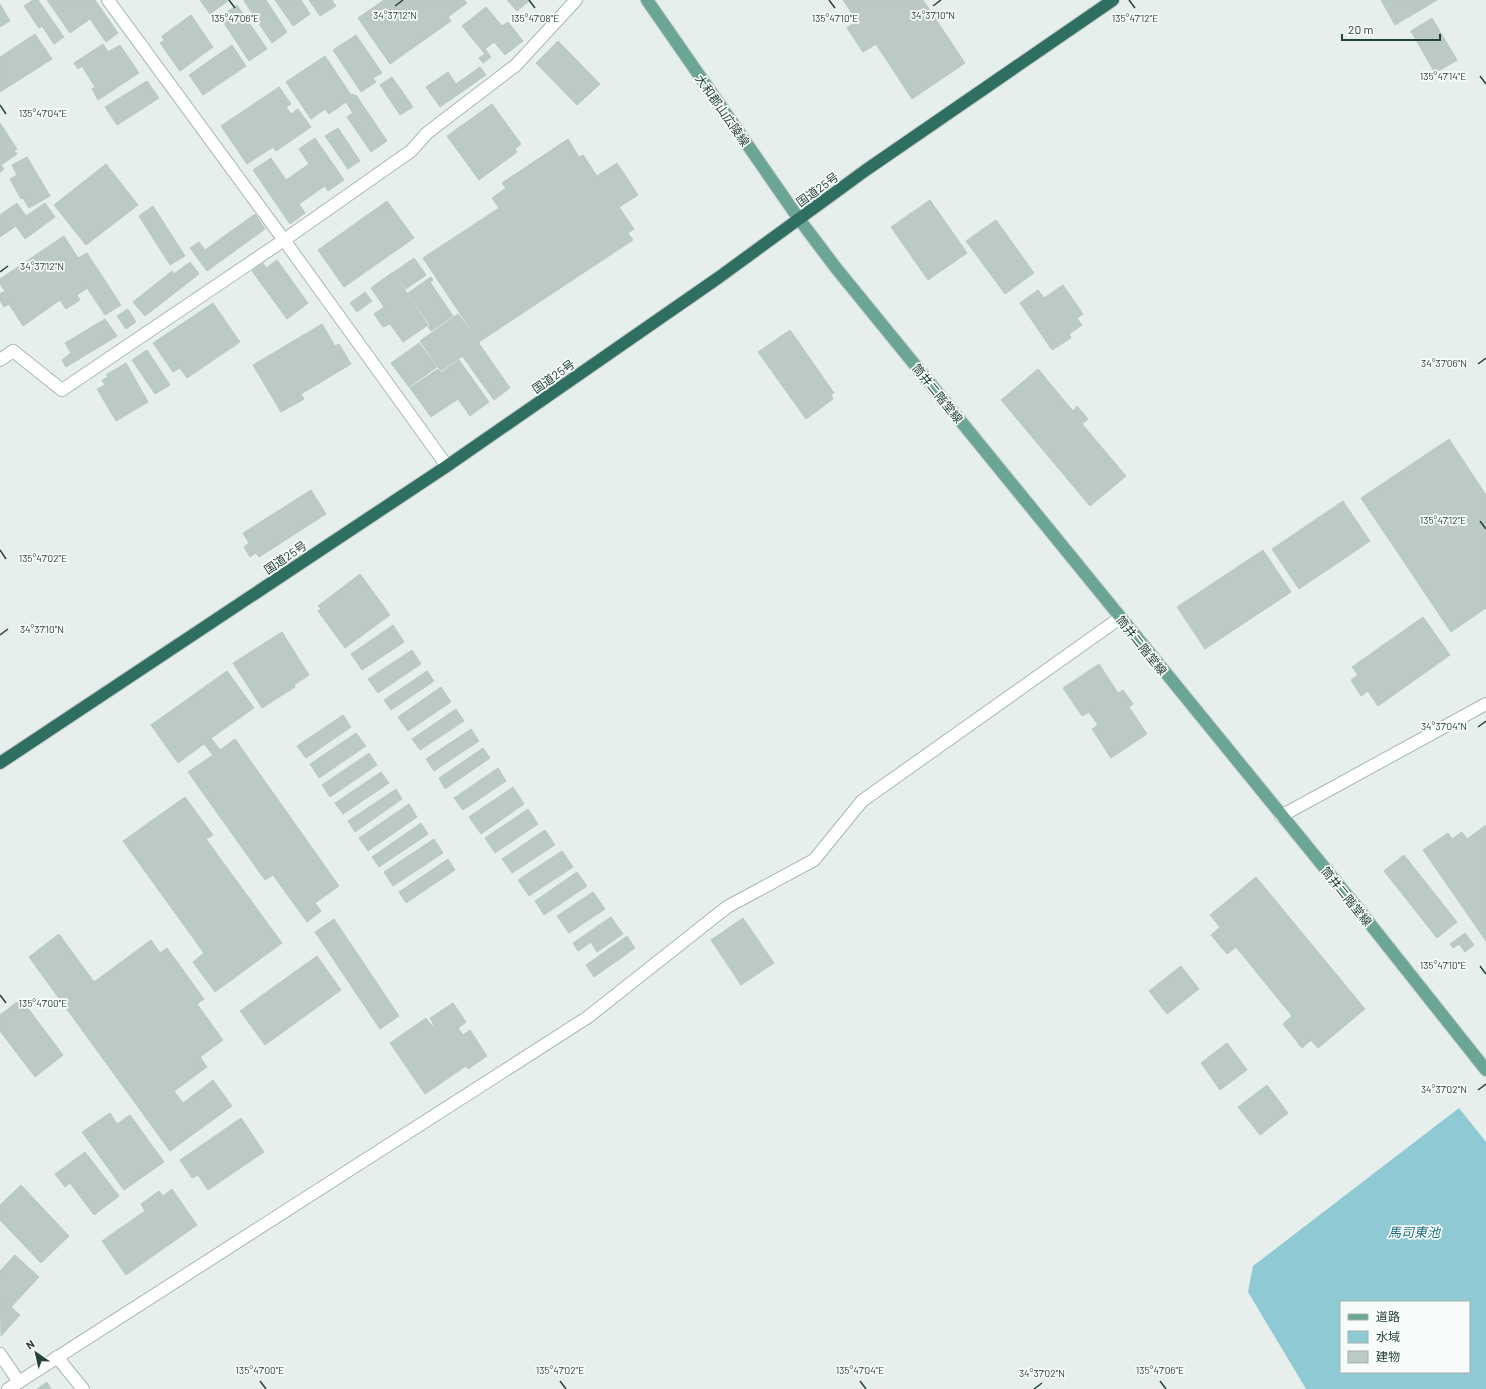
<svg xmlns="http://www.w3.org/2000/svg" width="1486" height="1389" font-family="Barlow,'Noto Sans JP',sans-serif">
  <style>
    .water { fill: #8ec9d4; fill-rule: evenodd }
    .building { fill: #bbcac4; stroke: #b8c9c2 }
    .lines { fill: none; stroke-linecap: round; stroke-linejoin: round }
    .minor-casing { stroke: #a8b8b2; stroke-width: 14 }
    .major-casing { stroke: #c2cac8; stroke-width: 14 }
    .highway-casing { stroke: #c2cac8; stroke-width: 14 }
    .minor { stroke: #fff; stroke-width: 12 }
    .major { stroke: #6aa596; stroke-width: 12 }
    .highway { stroke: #2f6f62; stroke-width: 12 }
    .ticks { fill: none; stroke: #24423a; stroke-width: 1.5 }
    .labels { text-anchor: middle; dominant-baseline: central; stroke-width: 3.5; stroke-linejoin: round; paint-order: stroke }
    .street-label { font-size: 12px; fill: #24423a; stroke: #f7fbf9 }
    .water-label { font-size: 13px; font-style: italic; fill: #1c6f80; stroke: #f7fbf9 }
    .ticks-label { font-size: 10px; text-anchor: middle; fill: #24423a; stroke: #f7fbf9; stroke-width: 3.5; stroke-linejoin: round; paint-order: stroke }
  </style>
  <rect width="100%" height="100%" fill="#e6efeb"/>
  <path class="water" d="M1459 1108 1486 1142V1389H1306L1248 1292 1253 1266ZM1341 1302H1469V1372H1341Z"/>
  <g class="building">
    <polygon points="33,0 38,0 64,37 54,44 42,26 39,28 24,6"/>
    <polygon points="47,0 95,0 118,33 106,42 90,19 70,33"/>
    <polygon points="200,0 229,0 210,14"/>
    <polygon points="245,0 266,0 287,32 272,43 244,1"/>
    <polygon points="275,0 301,0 310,14 293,26"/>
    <polygon points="309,0 332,0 336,6 320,16"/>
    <polygon points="384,0 464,0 467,3 448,17 451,21 390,64 358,18"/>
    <polygon points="507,0 530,0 517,11"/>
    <polygon points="843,0 923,0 965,63 912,99 876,44 863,52 847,28 857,21"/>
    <polygon points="1381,0 1437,0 1395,25"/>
    <polygon points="0,4 10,21 0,27"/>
    <polygon points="237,5 267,49 249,61 220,17"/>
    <polygon points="486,7 502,26 508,22 523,41 505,55 494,42 485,49 491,57 483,63 479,58 485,54 462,26"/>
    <polygon points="191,15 213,47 180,71 160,43 164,40 162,36"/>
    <polygon points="1432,18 1457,60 1435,73 1411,31"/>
    <polygon points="35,34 52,59 0,92 0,57"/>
    <polygon points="356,35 382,73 373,78 376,82 361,92 333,50"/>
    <polygon points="558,41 600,84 577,105 536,63"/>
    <polygon points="103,44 108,52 120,45 139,73 98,100 92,89 95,87 82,66 78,69 74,63"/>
    <polygon points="232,45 246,66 203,95 189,75"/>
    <polygon points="325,56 351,95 353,94 355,96 356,95 387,141 371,152 347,117 353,113 346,102 329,114 325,109 311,119 286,82"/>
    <polygon points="480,67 486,75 440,107 426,87 448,72 456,84"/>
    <polygon points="392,77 413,107 400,115 380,85"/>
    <polygon points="147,81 159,98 117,125 105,107"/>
    <polygon points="279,87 291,104 286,107 291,114 298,109 311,127 276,151 273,147 247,164 221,126"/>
    <polygon points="492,104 521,144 515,149 517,152 479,180 447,136"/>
    <polygon points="0,123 17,149 14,150 17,154 1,165 4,169 0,172"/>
    <polygon points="338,128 360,161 348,169 325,136"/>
    <polygon points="315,138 344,180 328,191 325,186 299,204 305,213 290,224 253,170 271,158 286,180 309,164 299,149"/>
    <polygon points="568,139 579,157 583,155 597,176 617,163 638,195 619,207 634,229 628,233 633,240 479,342 423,258 499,208 492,198 506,188 502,183"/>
    <polygon points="27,157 50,196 29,208 23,198 21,199 10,179 17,175 12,165"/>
    <polygon points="106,164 138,205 86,245 54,205"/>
    <polygon points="930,200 967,253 928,280 891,227"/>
    <polygon points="387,201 414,238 344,287 318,250"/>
    <polygon points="17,203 26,216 45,203 55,217 25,239 16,226 0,237 0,215"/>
    <polygon points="153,206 185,256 170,265 139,216"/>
    <polygon points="255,214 265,229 207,271 190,248 199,242 205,250"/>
    <polygon points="996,220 1034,273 1005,294 966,241"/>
    <polygon points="64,236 78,258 87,253 121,305 105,315 87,288 77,295 80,300 66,309 60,300 23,326 9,304 4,307 0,300 0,294 5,291 0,284 0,279"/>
    <polygon points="414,258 426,275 406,289 394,272"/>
    <polygon points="277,260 308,303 287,319 252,271 263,263 266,268"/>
    <polygon points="190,262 199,274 145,316 133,302 172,271 174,274"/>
    <polygon points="393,272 428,325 403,342 390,324 383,327 374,314 384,307 371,288"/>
    <polygon points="431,277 433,280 430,282 453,316 431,331 428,327 430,325 408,293"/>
    <polygon points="1063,285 1083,314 1077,318 1082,325 1069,334 1071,338 1052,350 1020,303 1038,290 1044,298"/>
    <polygon points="365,292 372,301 357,312 350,303"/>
    <polygon points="213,303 240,342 187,378 180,368 173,372 153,343"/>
    <polygon points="128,309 136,322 126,329 117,316"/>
    <polygon points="458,314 480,344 441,371 420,341"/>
    <polygon points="105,319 117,336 66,367 62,360 71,353 65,343"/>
    <polygon points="322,324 335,346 339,344 351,364 301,394 304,399 281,412 253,365"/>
    <polygon points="790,330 834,393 831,395 833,399 806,419 758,352"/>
    <polygon points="419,343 437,367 409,387 391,363"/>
    <polygon points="480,345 510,388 494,400 463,357"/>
    <polygon points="147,350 170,385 155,394 132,360"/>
    <polygon points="459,360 489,402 470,416 458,399 431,417 410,388 438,369 441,373"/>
    <polygon points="126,363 148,402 116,421 97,389 105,385 102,380 108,377 106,375"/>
    <polygon points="1038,369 1073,411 1077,406 1088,419 1082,424 1126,476 1090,506 1001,400"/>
    <polygon points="1449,439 1486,495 1486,608 1451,632 1361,498"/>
    <polygon points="311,490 326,514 259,557 256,553 250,557 244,547 249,543 243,533"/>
    <polygon points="1343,501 1370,541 1299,589 1272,549"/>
    <polygon points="1263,550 1291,592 1205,649 1177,607"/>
    <polygon points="360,574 390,615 345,648 318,611 321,609 318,606"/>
    <polygon points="1423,617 1450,655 1378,706 1368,691 1361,696 1351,680 1358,675 1352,667"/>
    <polygon points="393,625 404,642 362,670 351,654"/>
    <polygon points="282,632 309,675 294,685 295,687 262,708 233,663"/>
    <polygon points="412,650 421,664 378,693 368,679"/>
    <polygon points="1099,664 1118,693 1123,690 1133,704 1129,707 1147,734 1111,758 1092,729 1098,725 1089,712 1082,716 1063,688"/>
    <polygon points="227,671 254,708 211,738 220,750 235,739 339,886 315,903 321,911 307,922 273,875 265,880 188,772 213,755 204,744 178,763 151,725"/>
    <polygon points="427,671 434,681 391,710 384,700"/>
    <polygon points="441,687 451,702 408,731 398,717"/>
    <polygon points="456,709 464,721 420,750 412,739"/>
    <polygon points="343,715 351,727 306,758 297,746"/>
    <polygon points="471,729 479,741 434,771 426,759"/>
    <polygon points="356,733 366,746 319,778 310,764"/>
    <polygon points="483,748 490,758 445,789 439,778"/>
    <polygon points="369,753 377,765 330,797 322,785"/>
    <polygon points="498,768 506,781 463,810 454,798"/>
    <polygon points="381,772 389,783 343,814 335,803"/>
    <polygon points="513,787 524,804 481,834 469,817"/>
    <polygon points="396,789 402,799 355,832 348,821"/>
    <polygon points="185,797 213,835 206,839 282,943 215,992 193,962 204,953 123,841"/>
    <polygon points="409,804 417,817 368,851 359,838"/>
    <polygon points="528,809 538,824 495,853 485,838"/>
    <polygon points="421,823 428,834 379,867 372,857"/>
    <polygon points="1486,825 1486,941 1423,850 1448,833 1452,839 1462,832 1467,839"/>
    <polygon points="545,830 555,845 512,873 502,859"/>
    <polygon points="434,839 443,853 393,886 384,872"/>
    <polygon points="562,851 573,867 529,896 518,880"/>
    <polygon points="1404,855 1457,922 1437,938 1384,871"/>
    <polygon points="448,859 455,870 406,903 399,892"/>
    <polygon points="577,872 587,886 544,915 535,901"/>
    <polygon points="1256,877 1365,1009 1318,1048 1311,1040 1302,1048 1283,1024 1292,1016 1236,947 1227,954 1211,935 1220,927 1210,915"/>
    <polygon points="593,892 605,909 569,933 557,916"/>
    <polygon points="611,917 623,934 597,952 591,942 578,951 573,943"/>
    <polygon points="743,918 774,963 741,985 711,940"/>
    <polygon points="334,919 399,1016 380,1029 315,932"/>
    <polygon points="1465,933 1474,945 1465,952 1459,944 1453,948 1450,944"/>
    <polygon points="59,934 94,982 151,940 160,953 167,948 204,999 197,1004 223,1040 200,1057 207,1067 174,1091 183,1103 213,1080 232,1106 170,1151 29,957"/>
    <polygon points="627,936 635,948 594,977 586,965"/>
    <polygon points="317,956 341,990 265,1045 240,1011"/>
    <polygon points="1181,966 1199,989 1167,1014 1149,991"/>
    <polygon points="21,999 63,1055 35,1077 0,1031 0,1015"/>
    <polygon points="453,1003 466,1022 458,1028 463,1035 470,1030 487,1056 468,1069 466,1066 425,1094 390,1043 426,1018 432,1026 434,1025 430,1018"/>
    <polygon points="1227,1043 1247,1070 1220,1090 1201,1063"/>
    <polygon points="1267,1085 1288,1113 1260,1135 1238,1107"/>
    <polygon points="110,1113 117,1124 130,1115 164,1162 124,1190 82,1132"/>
    <polygon points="241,1118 264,1152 208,1190 198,1175 192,1178 180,1160"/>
    <polygon points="85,1152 119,1196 94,1215 70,1183 65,1187 55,1174"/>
    <polygon points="21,1185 69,1236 41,1263 0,1220 0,1205"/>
    <polygon points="172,1189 197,1225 126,1275 102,1241 145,1211 141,1204 159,1191 163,1196"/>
    <polygon points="15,1255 39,1277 11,1307 20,1315 1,1336 0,1271"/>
    <polygon points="47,1382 51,1389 37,1389"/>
  </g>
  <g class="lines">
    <g class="minor-casing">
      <g id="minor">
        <polyline points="108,0 284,240 447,466"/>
        <polyline points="0,360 13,351 62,390 284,240 411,151 427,133 516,65 576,0"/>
        <polyline points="1281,816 1486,704"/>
        <polyline points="0,1354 19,1382"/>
        <polyline points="57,1357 83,1389"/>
        <polyline points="8,1389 588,1017 727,907 814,860 862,801 1120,618"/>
      </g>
    </g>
    <g class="major-casing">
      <polyline id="major" points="647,0 799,219 836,268 1359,910 1486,1070"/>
    </g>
    <g class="highway-casing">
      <polyline id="highway" points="0,763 447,466 718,278 866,170 1113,0"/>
    </g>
    <use href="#minor" class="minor"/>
    <use href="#major" class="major"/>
    <use href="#highway" class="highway"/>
  </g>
  <path class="ticks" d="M229 0 235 8M529 0 535 8M829 0 835 8M1129 0 1135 8M395 6 403 0M933 6 941 0M1480 76 1486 84M0 105 6 114M0 272 8 266M1478 364 1486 358M1480 521 1486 529M0 550 6 559M0 635 8 629M1478 727 1486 721M1480 966 1486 974M0 995 6 1003M1478 1090 1486 1084M260 1381 266 1389M560 1381 566 1389M860 1381 866 1389M1160 1381 1166 1389M1034 1389 1042 1383"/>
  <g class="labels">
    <g class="street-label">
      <text transform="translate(723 110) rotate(55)">大和郡山広陵線</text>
      <text transform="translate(817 189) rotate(-36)">国道25号</text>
      <text transform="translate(553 376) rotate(-35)">国道25号</text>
      <text transform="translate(938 393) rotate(51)">筒井二階堂線</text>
      <text transform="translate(285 557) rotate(-34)">国道25号</text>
      <text transform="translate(1142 645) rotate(51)">筒井二階堂線</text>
      <text transform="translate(1347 896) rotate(51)">筒井二階堂線</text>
    </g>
    <g class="water-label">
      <text x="1414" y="1232">馬司東池</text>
    </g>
  </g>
  <g class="ticks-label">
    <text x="395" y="19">34°37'12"N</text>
    <text x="933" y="19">34°37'10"N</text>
    <text x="235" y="22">135°47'06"E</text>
    <text x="535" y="22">135°47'08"E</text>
    <text x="835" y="22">135°47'10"E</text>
    <text x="1135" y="22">135°47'12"E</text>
    <text x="1443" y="80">135°47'14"E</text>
    <text x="43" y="117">135°47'04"E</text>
    <text x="42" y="270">34°37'12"N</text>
    <text x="1444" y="367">34°37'06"N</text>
    <text x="1443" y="524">135°47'12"E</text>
    <text x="43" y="562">135°47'02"E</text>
    <text x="42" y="633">34°37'10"N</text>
    <text x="1444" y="730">34°37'04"N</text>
    <text x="1443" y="969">135°47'10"E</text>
    <text x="43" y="1007">135°47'00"E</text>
    <text x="1444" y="1093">34°37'02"N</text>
    <text x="260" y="1374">135°47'00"E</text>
    <text x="560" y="1374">135°47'02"E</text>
    <text x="860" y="1374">135°47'04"E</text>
    <text x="1160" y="1374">135°47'06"E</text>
    <text x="1042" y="1377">34°37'02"N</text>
  </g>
  <rect x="1340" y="1301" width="130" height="72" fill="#f7fbf9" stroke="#a3b1ad"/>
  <rect x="1348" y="1314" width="20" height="6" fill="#6aa596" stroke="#a3b1ad"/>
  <text x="1376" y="1321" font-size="12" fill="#24423a">道路</text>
  <rect x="1348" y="1331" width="20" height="12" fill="#8ec9d4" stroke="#a3b1ad"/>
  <text x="1376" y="1341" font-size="12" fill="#24423a">水域</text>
  <rect x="1348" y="1351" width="20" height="12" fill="#bbcac4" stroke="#a3b1ad"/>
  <text x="1376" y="1361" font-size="12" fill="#24423a">建物</text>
  <g transform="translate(36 1353) rotate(326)" stroke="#f7fbf9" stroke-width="3" paint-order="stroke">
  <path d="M0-3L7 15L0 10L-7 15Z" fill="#24423a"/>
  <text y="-6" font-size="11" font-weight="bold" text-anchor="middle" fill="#24423a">N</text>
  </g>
  <path d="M1342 34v6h98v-6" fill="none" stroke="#24423a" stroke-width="2"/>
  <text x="1348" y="34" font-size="12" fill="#24423a" stroke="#f7fbf9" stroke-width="3" paint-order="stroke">20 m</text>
</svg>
